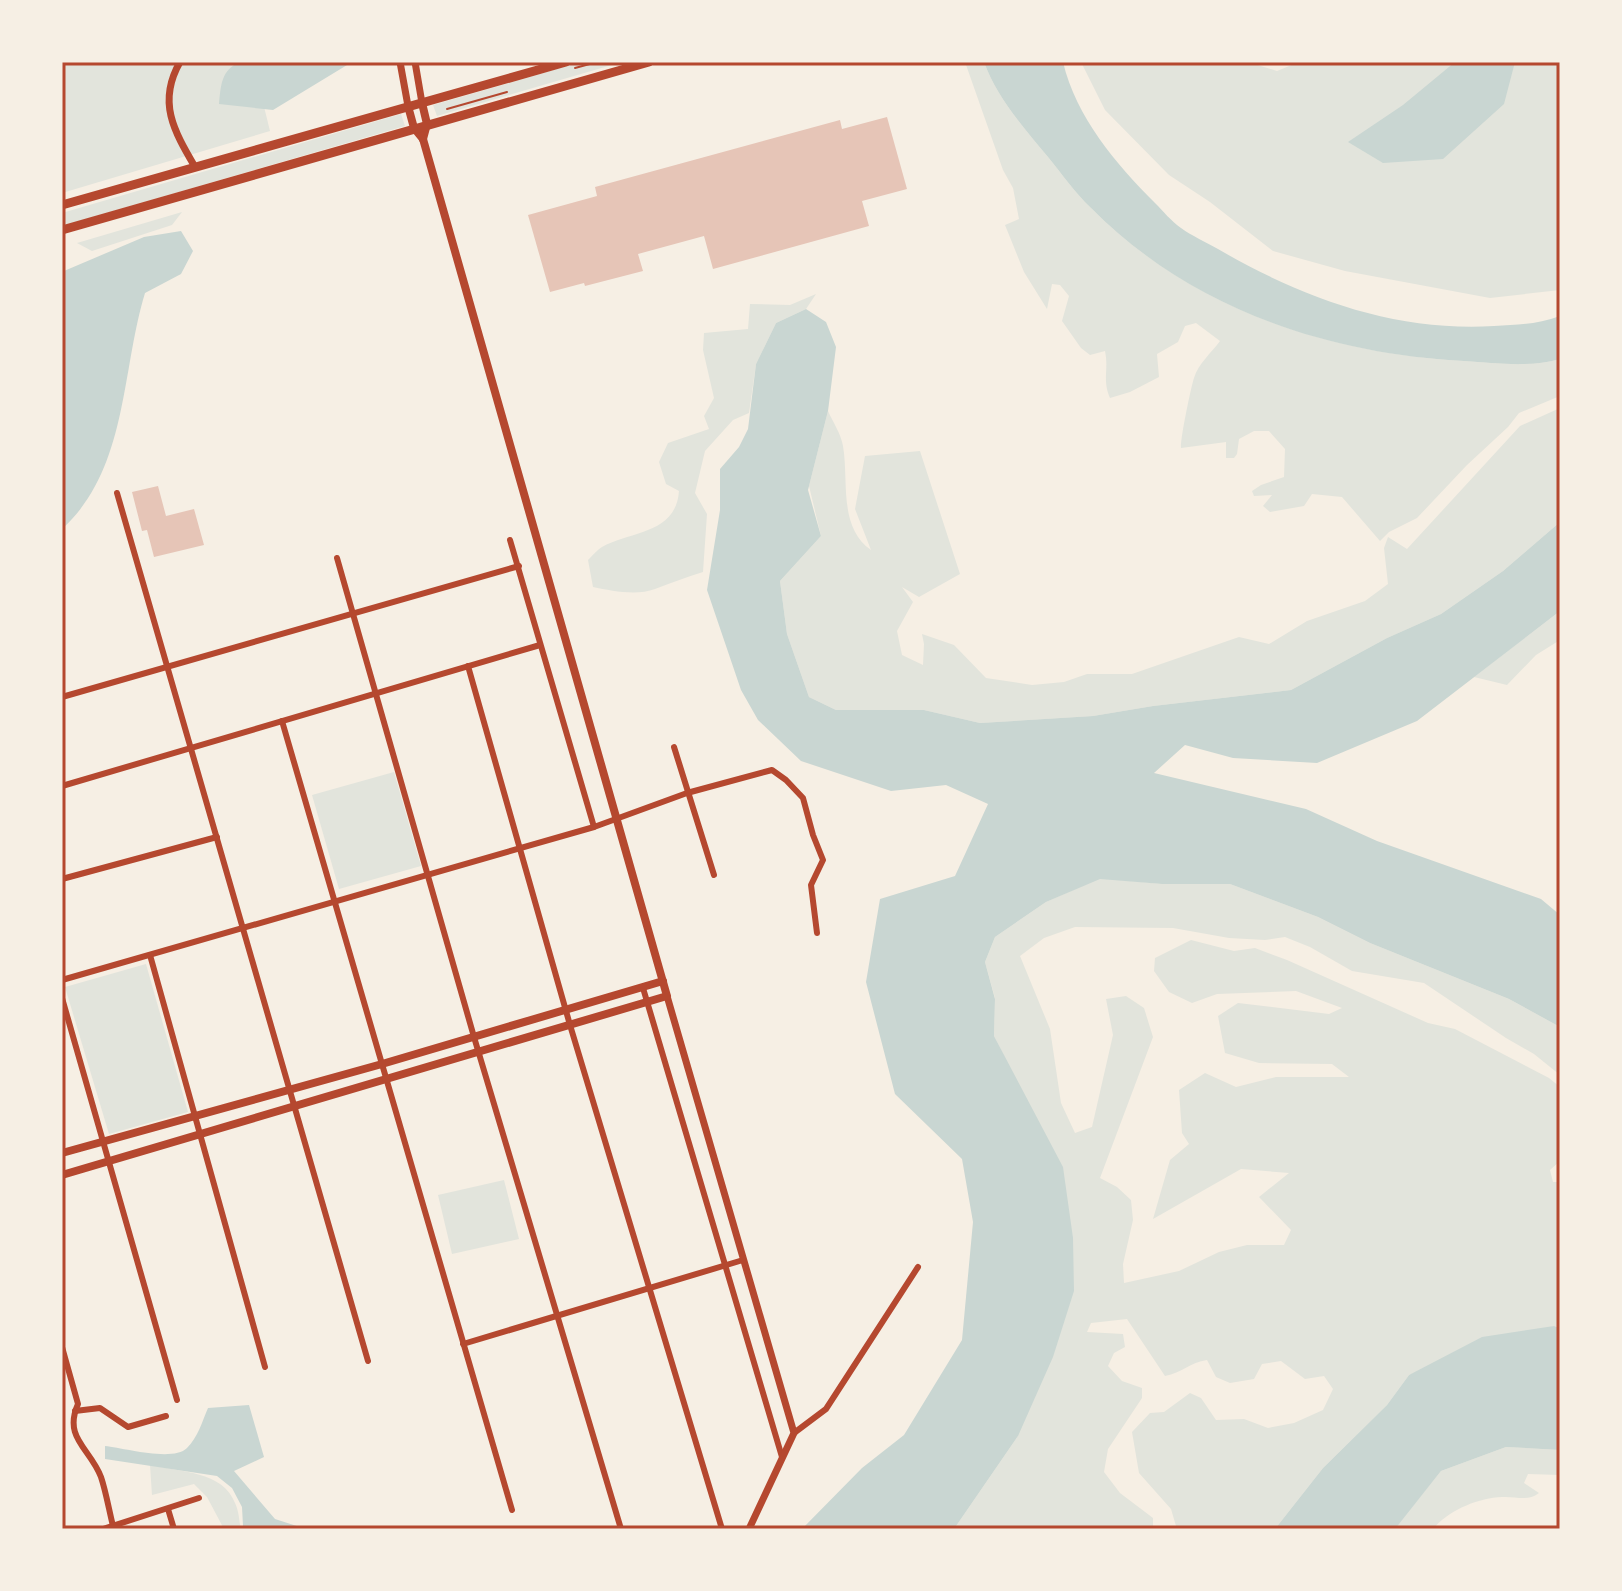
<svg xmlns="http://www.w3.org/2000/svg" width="1622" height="1591" font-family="Figtree,sans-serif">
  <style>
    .green { fill: #e2e4dc }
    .water { fill: #c9d6d2 }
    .building { fill: #e6c5b7 }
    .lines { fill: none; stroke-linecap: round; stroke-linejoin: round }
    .path { stroke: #b5482f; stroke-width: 2 }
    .minor { stroke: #b5482f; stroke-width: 6 }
    .tertiary { stroke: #b5482f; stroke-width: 7 }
    .secondary { stroke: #b5482f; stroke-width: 8 }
    .primary { stroke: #b5482f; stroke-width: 9 }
    .neatline { fill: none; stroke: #b5482f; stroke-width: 3 }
  </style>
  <rect width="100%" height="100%" fill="#f6efe4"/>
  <g class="green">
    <polygon points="62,62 253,62 270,131 62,193"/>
    <polygon points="581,62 622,62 437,116 433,105"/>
    <path d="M965 62H984C997 98 1024 128 1048 157 1062 174 1075 193 1091 208 1190 308 1326 353 1464 361 1496 363 1528 368 1560 359V396L1519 413 1508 427 1467 465 1417 518 1389 532 1380 541 1342 497 1312 494 1304 506 1270 512 1263 506 1272 495 1254 496 1252 491 1261 485 1284 477 1285 449 1269 431H1254L1239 439 1237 454 1234 458H1226V442L1181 448C1180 440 1191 387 1194 378 1198 364 1212 352 1220 341L1196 323 1185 326 1178 342 1157 354 1159 377 1130 392 1110 398C1102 380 1109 370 1105 351L1090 355 1081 348 1062 321 1069 296 1060 285 1052 284 1047 309 1024 272 1005 225 1019 219 1013 188 1003 170Z"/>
    <polygon points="1081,62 1248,62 1277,71 1299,62 1560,62 1560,290 1490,298 1345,271 1273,251 1210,202 1169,175 1105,110"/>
    <polygon points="401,114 405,126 62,226 62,213"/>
    <polygon points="182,212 172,225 92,251 77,243"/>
    <path d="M816 294 806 309 776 323 756 364 749 413 733 420 705 451 695 493 707 514 703 572C686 577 671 583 655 589 637 596 612 591 593 587L588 560C592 556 597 550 602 547 631 531 676 534 679 491L666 484 659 462 668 443 709 429 704 416 714 398 703 350 704 333 748 329 750 304 790 305Z"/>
    <path d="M1560 408V522L1503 571 1441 614 1387 638 1291 690 1153 706 1093 716 980 723 924 710H836L809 697 787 634 780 581 821 536 809 486 828 411C833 422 841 434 843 446 849 481 838 527 871 550L855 509 865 456 920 451 960 574 919 597 902 587 913 602 897 631 902 655 923 665 924 644 922 634 954 645 986 678 1032 685 1064 682 1087 674H1132L1239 637 1269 644 1307 621 1365 601 1388 584 1384 548 1388 537 1407 549 1520 426Z"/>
    <polygon points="1560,611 1560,640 1536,655 1507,685 1474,677"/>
    <polygon points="394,772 421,866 339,889 312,795"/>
    <path d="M1100 878 1162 884H1230L1318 917 1370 943 1509 999 1560 1027V1075L1534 1054 1506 1038 1424 983 1352 971 1310 947 1285 937 1265 940 1229 938 1173 928 1075 927 1044 938 1020 956 1050 1029 1061 1103 1075 1133 1092 1127 1113 1035 1106 999 1126 996 1144 1008 1153 1037 1100 1178 1117 1187 1131 1200 1133 1220 1123 1264 1124 1283 1179 1271 1219 1252 1247 1245H1284L1291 1230 1259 1197 1289 1173 1241 1169 1153 1219 1170 1160 1189 1144 1182 1133 1179 1090 1205 1073 1236 1087 1276 1077H1349L1332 1064 1259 1063 1225 1053 1218 1016 1238 1003 1329 1014 1342 1008 1296 991 1217 994 1192 1003 1169 992 1154 971 1155 958 1191 940 1234 951 1255 948 1287 960 1428 1023 1455 1029 1549 1078 1560 1087V1161L1550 1170 1553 1182H1560V1328L1554 1326 1409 1375 1387 1405 1323 1468 1275 1529H1175L1176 1526 1171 1509 1139 1473 1132 1432 1150 1413 1164 1412 1190 1393 1201 1398 1216 1420 1244 1419 1268 1428 1294 1423 1323 1410 1333 1389 1324 1376 1305 1379 1281 1361 1262 1364 1254 1379 1230 1383 1216 1377 1207 1360C1190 1362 1182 1373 1165 1376L1127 1319 1091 1323 1087 1332 1123 1334 1125 1347 1114 1353 1108 1366 1122 1381 1142 1388V1398L1108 1449 1104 1472 1120 1493 1153 1518V1529H954L1018 1436 1019 1086 994 1036 995 998 985 962 995 937 1046 902Z"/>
    <polygon points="146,964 188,1112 109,1134 65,987"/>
    <polygon points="504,1180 519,1239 452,1254 438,1195"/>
    <path d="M1506 1447 1560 1450V1475L1528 1474 1524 1483 1539 1493C1527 1502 1516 1496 1502 1497 1478 1498 1449 1510 1433 1529H1394L1441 1471Z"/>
    <path d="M150 1465C180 1472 223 1471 235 1503 239 1511 239 1521 241 1529H224L207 1497 194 1484 152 1495Z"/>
  </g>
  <g class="water">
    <path d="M240 62H352L273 110 219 104C221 85 221 70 240 62Z"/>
    <path d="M984 62H1063C1076 117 1116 164 1155 203 1163 211 1171 221 1181 228 1192 236 1206 242 1218 249 1302 298 1395 332 1494 326 1518 325 1538 324 1560 316V359C1528 368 1496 363 1464 361 1326 354 1190 308 1091 208 1075 193 1062 174 1048 157 1024 128 997 98 984 62Z"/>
    <polygon points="1455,62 1515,62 1504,104 1443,159 1383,163 1348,142 1403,105"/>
    <path d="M181 231 193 251 181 274 145 293C121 372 128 469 62 529V274L64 271 144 237Z"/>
    <polygon points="806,309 826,322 836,347 828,411 808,490 821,536 780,581 787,634 809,697 836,710 924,710 980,723 1093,716 1153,706 1291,690 1387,638 1441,614 1503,571 1560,522 1560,611 1417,721 1317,763 1233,758 1185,745 1154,773 1306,809 1377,841 1541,899 1560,915 1560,1027 1509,999 1370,943 1318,917 1230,884 1162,884 1100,879 1046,902 995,937 985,962 995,999 994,1036 1063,1167 1073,1238 1074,1291 1053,1357 1018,1436 954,1529 802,1529 862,1468 904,1435 962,1340 973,1222 962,1159 895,1094 866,982 880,899 955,876 988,804 946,785 891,791 801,761 758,720 741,690 707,590 720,510 720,469 739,447 748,429 756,364 776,323"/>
    <polygon points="1554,1326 1560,1328 1560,1450 1506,1447 1441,1471 1395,1529 1275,1529 1323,1468 1387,1405 1409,1375 1482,1337"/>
    <path d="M249 1405 264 1457 234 1471 275 1519 306 1529H246L243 1526 242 1507 232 1488 217 1476 105 1459V1446C124 1448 173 1462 187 1448 198 1437 202 1422 208 1408Z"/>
  </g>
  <g class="building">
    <polygon points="887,117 907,189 862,201 869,226 713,269 704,236 638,254 643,271 585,286 584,283 550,292 528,215 597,196 595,187 840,120 842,129"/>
    <polygon points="158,486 166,516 194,509 204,545 154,557 147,530 142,531 132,492"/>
  </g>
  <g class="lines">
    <g class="path">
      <polyline points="575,68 597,62"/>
      <polyline points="447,109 507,92"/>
    </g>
    <g class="minor">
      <polyline points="117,493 368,1361"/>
      <polyline points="510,540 594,827"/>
      <polyline points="337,558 474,1037 621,1529"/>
      <polyline points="468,666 570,1025 722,1529"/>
      <polyline points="62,697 519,566"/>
      <polyline points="282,721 512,1510"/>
      <polyline points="674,747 714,875"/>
      <polyline points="62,786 540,645"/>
      <polyline points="62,879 217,837"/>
      <polyline points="150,955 265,1367"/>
      <polyline points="62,980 594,827 687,793 772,770 786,780 803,798 813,835 823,860 811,885 817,933"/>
      <polyline points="643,988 782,1457"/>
      <polyline points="62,998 177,1400"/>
      <polyline points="463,1344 743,1260"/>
      <path d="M62 1347 78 1404C63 1438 90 1448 101 1477 106 1492 109 1510 113 1526"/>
      <polyline points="75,1411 100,1408 128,1427 166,1416"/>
      <polyline points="794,1433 826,1409 918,1267"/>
      <polyline points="168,1509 174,1529"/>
      <polyline points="103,1529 199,1498"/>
    </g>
    <g class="tertiary">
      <path d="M180 62C157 102 174 131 195 167"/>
      <polyline points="400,62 408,106"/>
      <polyline points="415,62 422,103"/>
      <polyline points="667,996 794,1433 749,1529"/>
    </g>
    <g class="secondary">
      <polyline points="422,103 427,124 423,139"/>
      <polyline points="62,1153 382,1064 663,981"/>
      <polyline points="62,1175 667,996 423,139 414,128 408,106"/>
    </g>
    <g class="primary">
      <polyline points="62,205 566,62"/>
      <polyline points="62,230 649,62"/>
    </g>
  </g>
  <rect width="1622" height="1591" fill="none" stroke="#f6efe4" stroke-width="128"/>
  <rect x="64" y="64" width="1494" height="1463" class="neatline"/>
</svg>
